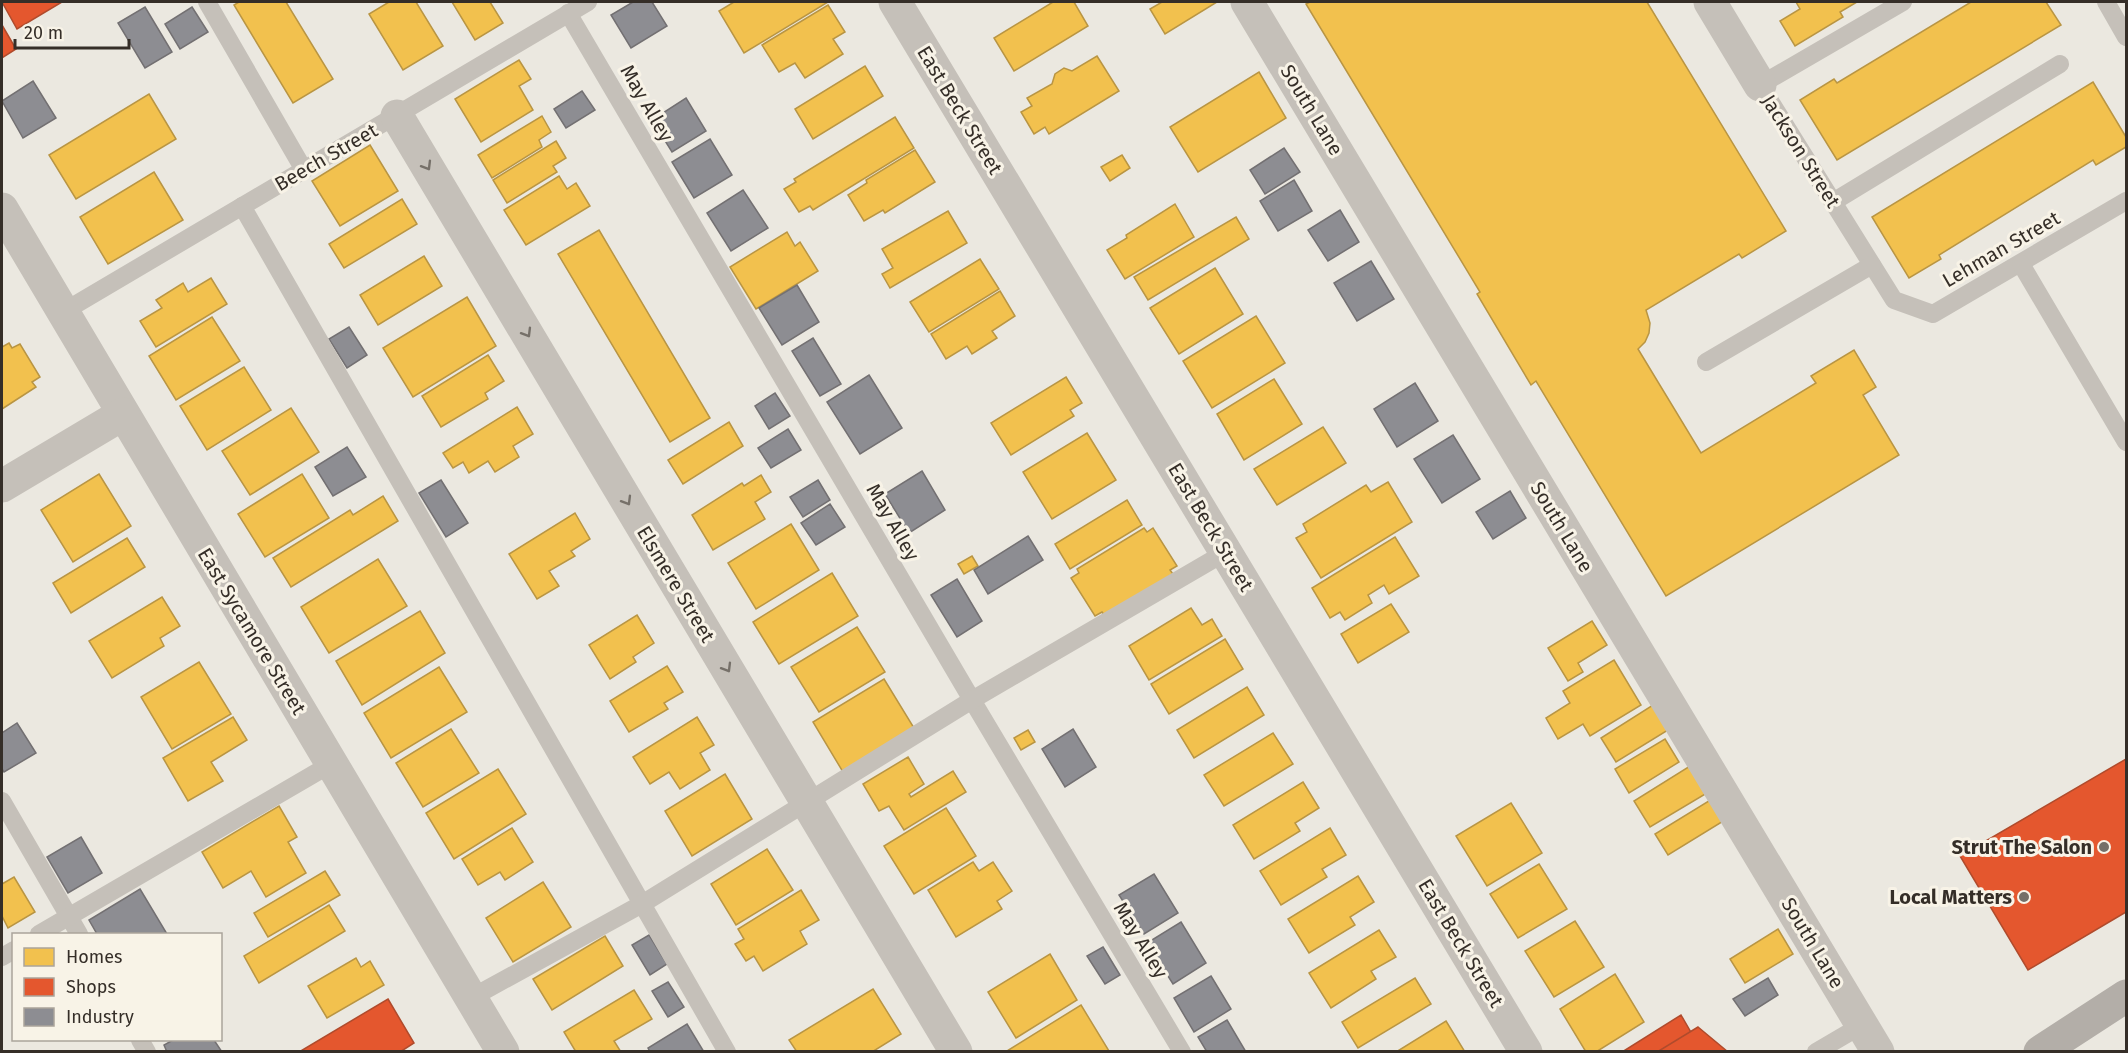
<svg xmlns="http://www.w3.org/2000/svg" width="2128" height="1053" font-family="'Fira Sans',sans-serif">
  <style>
    .homes { fill: #f2c14e; stroke: #b99543; stroke-width: 1.5 }
    .shops { fill: #e4572e; stroke: #b04b2c; stroke-width: 1.5 }
    .industry { fill: #8d8d92; stroke: #737072; stroke-width: 1.5 }
    .lines { fill: none; stroke-linecap: round; stroke-linejoin: round }
    .service { stroke: #c5c0b9; stroke-width: 18 }
    .minor { stroke: #c5c0b9; stroke-width: 33 }
    .primary { stroke: #b3aea8; stroke-width: 33 }
    .oneway { stroke: #767069 }
    .poi-dot { fill: #756f68; stroke: #f8f3e7; stroke-width: 2 }
    .labels { text-anchor: middle; dominant-baseline: central; stroke-width: 6; stroke-linejoin: round; paint-order: stroke }
    .street-label { font-size: 20px; fill: #352e28; stroke: #f8f3e7 }
    .poi-label { font-size: 20px; font-weight: bold; fill: #352e28; stroke: #f8f3e7; text-anchor: end }
  </style>
  <rect width="100%" height="100%" fill="#ebe8e0"/>
  <g class="homes">
    <polygon points="239,2 286,2 333,79 293,103 234,5"/>
    <polygon points="389,2 416,2 443,46 403,70 369,14"/>
    <polygon points="452,2 490,2 503,23 475,40"/>
    <polygon points="734,2 828,2 744,53 719,11"/>
    <polygon points="1053,2 1074,2 1088,26 1014,71 994,38"/>
    <polygon points="1162,2 1217,2 1165,34 1150,9"/>
    <polygon points="1310,2 1647,2 1786,231 1742,258 1739,254 1646,310 1650,323 1649,333 1645,342 1638,349 1701,453 1816,383 1811,376 1854,350 1876,387 1863,395 1899,455 1666,596 1536,381 1531,385 1477,294 1480,292 1306,4"/>
    <polygon points="1796,2 1857,2 1840,12 1843,17 1795,46 1780,21 1800,9"/>
    <polygon points="1971,2 2046,2 2061,25 1837,160 1800,100 1834,79 1837,83"/>
    <polygon points="828,5 845,32 833,39 843,54 805,78 795,63 779,72 762,45"/>
    <polygon points="1097,56 1119,91 1049,134 1045,127 1034,134 1021,112 1032,106 1027,98 1052,84 1055,74 1064,68 1072,71"/>
    <polygon points="519,60 531,79 519,86 533,110 481,142 455,99"/>
    <polygon points="865,66 883,96 813,139 795,109"/>
    <polygon points="1259,72 1286,118 1198,172 1170,127"/>
    <polygon points="2093,82 2126,137 2126,147 2096,165 2093,160 1939,255 1941,259 1909,278 1872,217"/>
    <polygon points="149,94 176,139 76,199 49,155"/>
    <polygon points="542,116 551,132 539,140 542,147 492,178 478,155"/>
    <polygon points="895,117 914,148 813,210 810,206 799,212 784,189 796,182 794,179"/>
    <polygon points="556,141 566,158 553,166 557,172 507,203 493,180"/>
    <polygon points="370,145 398,191 340,226 312,181"/>
    <polygon points="915,150 935,182 885,213 883,210 864,221 848,195 867,183 866,180"/>
    <polygon points="1122,155 1130,168 1110,181 1101,167"/>
    <polygon points="154,172 183,220 108,264 80,217"/>
    <polygon points="559,176 567,189 576,183 590,206 526,245 504,210"/>
    <polygon points="402,199 417,224 344,268 329,244"/>
    <polygon points="1175,204 1194,237 1125,279 1107,250 1127,238 1126,235"/>
    <polygon points="948,211 967,243 890,288 882,274 893,268 882,249"/>
    <polygon points="1236,217 1249,239 1148,300 1134,277"/>
    <polygon points="599,230 710,418 670,442 558,254"/>
    <polygon points="787,232 795,246 800,242 818,271 756,309 730,267"/>
    <polygon points="424,256 442,286 378,325 360,295"/>
    <polygon points="980,259 999,289 929,332 910,302"/>
    <polygon points="1215,268 1243,314 1179,354 1150,308"/>
    <polygon points="211,278 227,304 156,347 140,321 162,308 156,300 183,283 188,292"/>
    <polygon points="1000,291 1015,316 992,331 997,338 972,354 967,346 946,359 931,334"/>
    <polygon points="467,297 496,346 413,397 383,348"/>
    <polygon points="1256,316 1285,363 1212,408 1183,361"/>
    <polygon points="212,317 240,361 176,400 149,356"/>
    <polygon points="9,343 12,348 20,344 40,377 32,382 36,387 2,409 2,347"/>
    <polygon points="488,355 504,381 485,393 488,399 441,427 422,396"/>
    <polygon points="244,367 271,410 207,450 180,406"/>
    <polygon points="1066,377 1082,403 1070,410 1074,416 1011,455 991,423"/>
    <polygon points="1274,379 1302,424 1244,460 1217,414"/>
    <polygon points="517,407 533,434 513,446 519,457 495,472 488,461 469,473 463,462 453,468 443,453"/>
    <polygon points="291,408 319,452 250,495 222,451"/>
    <polygon points="729,422 743,446 683,484 668,460"/>
    <polygon points="1323,427 1346,463 1277,505 1254,469"/>
    <polygon points="1087,433 1116,480 1052,519 1023,472"/>
    <polygon points="99,474 131,526 73,562 41,510"/>
    <polygon points="302,474 329,518 265,557 238,514"/>
    <polygon points="761,475 771,492 755,502 765,519 713,550 692,515 742,483 744,486"/>
    <polygon points="1388,482 1412,522 1321,578 1296,538 1307,532 1303,524 1366,485 1371,492"/>
    <polygon points="383,496 398,521 291,587 273,558 350,510 353,515"/>
    <polygon points="1127,500 1142,525 1070,569 1055,544"/>
    <polygon points="575,513 590,539 571,551 575,556 549,571 559,586 537,599 509,554"/>
    <polygon points="791,524 819,570 756,609 728,563"/>
    <polygon points="1144,528 1147,532 1153,528 1177,566 1170,570 1173,574 1105,616 1102,612 1095,616 1071,578 1079,573 1077,569"/>
    <polygon points="1395,537 1419,576 1389,594 1384,585 1368,595 1372,603 1345,620 1340,612 1330,618 1312,588"/>
    <polygon points="127,538 145,567 71,613 53,583"/>
    <polygon points="972,556 978,566 964,574 958,564"/>
    <polygon points="378,559 407,606 329,653 301,607"/>
    <polygon points="832,573 858,616 779,664 753,622"/>
    <polygon points="162,597 180,626 160,638 164,646 112,678 89,641"/>
    <polygon points="1391,604 1409,632 1358,663 1341,634"/>
    <polygon points="1191,608 1202,625 1212,619 1222,636 1149,680 1129,646"/>
    <polygon points="420,611 445,653 362,705 336,661"/>
    <polygon points="637,615 654,643 633,657 636,662 610,679 589,645"/>
    <polygon points="1592,621 1607,645 1578,663 1583,672 1568,681 1548,648"/>
    <polygon points="857,627 885,672 819,712 791,667"/>
    <polygon points="1225,639 1243,669 1169,714 1151,684"/>
    <polygon points="1614,660 1641,705 1590,736 1583,724 1558,739 1546,718 1570,703 1563,691"/>
    <polygon points="199,662 231,714 172,749 141,697"/>
    <polygon points="667,666 683,692 664,703 668,709 629,732 610,701"/>
    <polygon points="439,667 467,712 391,758 364,713"/>
    <polygon points="884,679 914,728 843,772 813,722"/>
    <polygon points="1247,687 1264,715 1194,758 1177,730"/>
    <polygon points="1653,705 1668,730 1616,762 1601,738"/>
    <polygon points="233,717 247,740 211,762 223,781 188,801 163,758"/>
    <polygon points="697,717 714,745 700,753 710,770 680,789 669,772 650,784 633,757"/>
    <polygon points="451,729 479,773 423,807 396,763"/>
    <polygon points="1028,730 1035,742 1021,750 1014,738"/>
    <polygon points="1273,733 1293,764 1224,806 1204,775"/>
    <polygon points="1665,739 1679,762 1629,793 1615,769"/>
    <polygon points="908,757 924,784 909,794 911,797 953,771 966,792 904,830 889,806 879,811 863,784"/>
    <polygon points="1690,766 1707,793 1650,827 1634,801"/>
    <polygon points="498,769 526,814 454,859 426,813"/>
    <polygon points="725,774 752,819 692,856 665,811"/>
    <polygon points="1303,782 1319,808 1295,823 1300,831 1254,859 1233,825"/>
    <polygon points="1712,799 1725,820 1668,855 1655,834"/>
    <polygon points="1511,803 1542,853 1487,886 1456,836"/>
    <polygon points="279,806 297,837 288,842 306,873 266,897 251,871 223,888 202,852"/>
    <polygon points="946,808 976,856 914,894 884,846"/>
    <polygon points="512,828 533,862 505,880 500,872 478,885 462,859"/>
    <polygon points="1330,828 1346,855 1322,869 1327,877 1281,905 1260,871"/>
    <polygon points="767,849 793,890 736,925 711,884"/>
    <polygon points="973,862 979,871 993,862 1012,891 997,901 1002,909 956,937 928,890"/>
    <polygon points="1539,864 1567,909 1518,938 1490,894"/>
    <polygon points="325,871 340,895 268,937 254,913"/>
    <polygon points="1358,876 1374,902 1350,917 1355,925 1309,953 1288,919"/>
    <polygon points="14,877 35,912 8,928 2,916 2,884"/>
    <polygon points="543,882 571,927 513,962 486,918"/>
    <polygon points="801,890 819,920 800,931 807,944 763,971 754,956 746,961 735,944 744,939 738,929"/>
    <polygon points="329,905 345,931 259,983 244,956"/>
    <polygon points="1575,921 1604,967 1554,997 1525,951"/>
    <polygon points="1778,929 1793,954 1745,983 1730,959"/>
    <polygon points="1379,930 1396,957 1371,971 1376,979 1331,1008 1309,973"/>
    <polygon points="605,936 623,966 552,1010 533,979"/>
    <polygon points="1050,954 1077,1000 1016,1038 988,992"/>
    <polygon points="356,958 361,967 370,961 384,985 327,1018 308,986"/>
    <polygon points="1615,974 1644,1022 1596,1052 1586,1052 1560,1009"/>
    <polygon points="1415,978 1431,1004 1358,1048 1342,1022"/>
    <polygon points="873,989 901,1034 872,1052 797,1052 789,1040"/>
    <polygon points="634,990 652,1019 614,1041 621,1052 576,1052 564,1032"/>
    <polygon points="1081,1005 1109,1051 1007,1052 1007,1051"/>
    <polygon points="1446,1021 1465,1052 1396,1052"/>
  </g>
  <g class="shops">
    <polygon points="2,2 62,2 17,29"/>
    <polygon points="2,25 16,49 2,58"/>
    <polygon points="2126,759 2126,912 2028,970 1960,856"/>
    <polygon points="388,999 414,1043 400,1052 299,1052"/>
    <polygon points="1681,1015 1696,1041 1678,1052 1622,1052"/>
    <polygon points="1698,1027 1728,1052 1657,1052"/>
  </g>
  <g class="industry">
    <polygon points="633,2 652,2 667,26 631,48 611,15"/>
    <polygon points="145,7 172,52 145,68 118,23"/>
    <polygon points="192,7 208,32 180,49 165,24"/>
    <polygon points="33,81 56,118 23,138 2,101"/>
    <polygon points="582,91 595,110 566,128 554,109"/>
    <polygon points="686,98 706,131 672,152 652,120"/>
    <polygon points="710,139 732,175 694,198 672,162"/>
    <polygon points="1284,148 1300,172 1265,194 1250,170"/>
    <polygon points="1294,180 1312,211 1278,231 1260,201"/>
    <polygon points="743,190 768,228 731,251 707,213"/>
    <polygon points="1340,210 1359,242 1328,261 1308,230"/>
    <polygon points="1371,261 1394,299 1357,321 1334,283"/>
    <polygon points="797,285 819,322 782,345 759,308"/>
    <polygon points="349,327 367,355 347,368 329,339"/>
    <polygon points="813,338 841,384 820,396 792,351"/>
    <polygon points="869,375 902,428 860,454 827,402"/>
    <polygon points="1415,383 1438,421 1397,447 1374,409"/>
    <polygon points="775,393 790,416 769,429 755,406"/>
    <polygon points="788,429 801,450 771,468 758,448"/>
    <polygon points="1453,435 1480,479 1442,503 1414,459"/>
    <polygon points="347,447 366,477 333,496 315,467"/>
    <polygon points="922,471 945,510 909,533 885,494"/>
    <polygon points="441,480 468,523 446,537 419,493"/>
    <polygon points="818,480 830,500 803,517 790,497"/>
    <polygon points="1510,491 1526,518 1493,539 1476,512"/>
    <polygon points="830,504 845,527 816,545 801,523"/>
    <polygon points="1028,536 1043,560 988,594 974,570"/>
    <polygon points="957,579 982,621 957,637 931,595"/>
    <polygon points="17,723 36,753 4,772 2,769 2,733"/>
    <polygon points="1073,729 1096,767 1065,787 1042,749"/>
    <polygon points="81,837 102,873 68,893 47,857"/>
    <polygon points="1154,874 1178,913 1144,934 1119,895"/>
    <polygon points="140,889 167,934 97,934 89,920"/>
    <polygon points="1181,922 1206,963 1173,984 1147,943"/>
    <polygon points="649,935 667,964 650,975 632,945"/>
    <polygon points="1103,947 1120,975 1105,984 1087,956"/>
    <polygon points="1211,976 1231,1009 1194,1032 1174,998"/>
    <polygon points="1768,978 1778,995 1745,1016 1733,999"/>
    <polygon points="668,982 684,1007 668,1017 652,991"/>
    <polygon points="1227,1020 1246,1052 1207,1052 1198,1037"/>
    <polygon points="687,1024 704,1052 650,1052 648,1048"/>
    <polygon points="173,1040 214,1040 222,1052 167,1052 164,1045"/>
  </g>
  <g class="lines">
    <g class="service">
      <polyline points="207,2 304,170"/>
      <polyline points="1903,2 1760,85 1894,300 1933,314 2126,201"/>
      <polyline points="2106,2 2126,37"/>
      <polyline points="568,13 972,700 1182,1052"/>
      <polyline points="1833,202 2060,64"/>
      <polyline points="242,206 727,1052"/>
      <polyline points="2021,264 2126,442"/>
      <polyline points="63,312 588,2"/>
      <polyline points="1706,362 1872,265"/>
      <polyline points="2,801 79,934"/>
      <polyline points="39,934 331,764"/>
      <polyline points="2,957 14,950"/>
      <polyline points="471,998 642,904 972,700 1226,552"/>
      <polyline points="140,1040 147,1052"/>
      <polyline points="1816,1052 1862,1025"/>
    </g>
    <g class="minor">
      <polyline points="895,2 1526,1052"/>
      <polyline points="1247,2 1878,1052"/>
      <polyline points="1710,2 1760,85"/>
      <polyline points="397,116 956,1052"/>
      <polyline points="2,209 503,1052"/>
      <polyline points="2,486 123,414"/>
    </g>
    <polyline class="primary" points="2040,1052 2126,996"/>
  </g>
  <defs><path id="oneway-chevron" d="M-2-3.5L2.5 0L-2 3.5" fill="none" stroke-width="1.6" stroke-linecap="round" stroke-linejoin="round" transform="scale(1.5)"/></defs>
  <g class="oneway">
    <use href="#oneway-chevron" transform="translate(427 166) rotate(59)"/>
    <use href="#oneway-chevron" transform="translate(527 333) rotate(59)"/>
    <use href="#oneway-chevron" transform="translate(627 501) rotate(59)"/>
    <use href="#oneway-chevron" transform="translate(727 668) rotate(59)"/>
  </g>
  <g class="poi-dot">
    <circle cx="2104" cy="847" r="6"/>
    <circle cx="2024" cy="897" r="6"/>
  </g>
  <g class="labels">
    <g class="street-label">
      <text transform="translate(647 103) rotate(60)">May Alley</text>
      <text transform="translate(960 110) rotate(59)">East Beck Street</text>
      <text transform="translate(1312 110) rotate(59)">South Lane</text>
      <text transform="translate(1801 151) rotate(58)">Jackson Street</text>
      <text transform="translate(326 157) rotate(-30)">Beech Street</text>
      <text transform="translate(2001 249) rotate(-30)">Lehman Street</text>
      <text transform="translate(893 522) rotate(60)">May Alley</text>
      <text transform="translate(1211 527) rotate(59)">East Beck Street</text>
      <text transform="translate(1562 527) rotate(59)">South Lane</text>
      <text transform="translate(676 584) rotate(59)">Elsmere Street</text>
      <text transform="translate(252 631) rotate(59)">East Sycamore Street</text>
      <text transform="translate(1141 940) rotate(59)">May Alley</text>
      <text transform="translate(1461 943) rotate(59)">East Beck Street</text>
      <text transform="translate(1813 943) rotate(59)">South Lane</text>
    </g>
    <g class="poi-label">
      <text x="2092" y="847">Strut The Salon</text>
      <text x="2012" y="897">Local Matters</text>
    </g>
  </g>
  <rect width="2128" height="1053" fill="none" stroke="#352e28" stroke-width="6"/>
  <rect x="12" y="933" width="210" height="108" fill="#f8f3e7" stroke="#aaa49b" stroke-width="1.5"/>
  <rect x="24" y="948" width="30" height="18" fill="#f2c14e" stroke="#aaa49b" stroke-width="1.5"/>
  <text x="66" y="963" font-size="18" fill="#352e28">Homes</text>
  <rect x="24" y="978" width="30" height="18" fill="#e4572e" stroke="#aaa49b" stroke-width="1.5"/>
  <text x="66" y="993" font-size="18" fill="#352e28">Shops</text>
  <rect x="24" y="1008" width="30" height="18" fill="#8d8d92" stroke="#aaa49b" stroke-width="1.5"/>
  <text x="66" y="1023" font-size="18" fill="#352e28">Industry</text>
  <path d="M15 39v9h114v-9" fill="none" stroke="#352e28" stroke-width="3"/>
  <text x="24" y="39" font-size="18" fill="#352e28" stroke="#f8f3e7" stroke-width="4.5" paint-order="stroke">20 m</text>
</svg>
